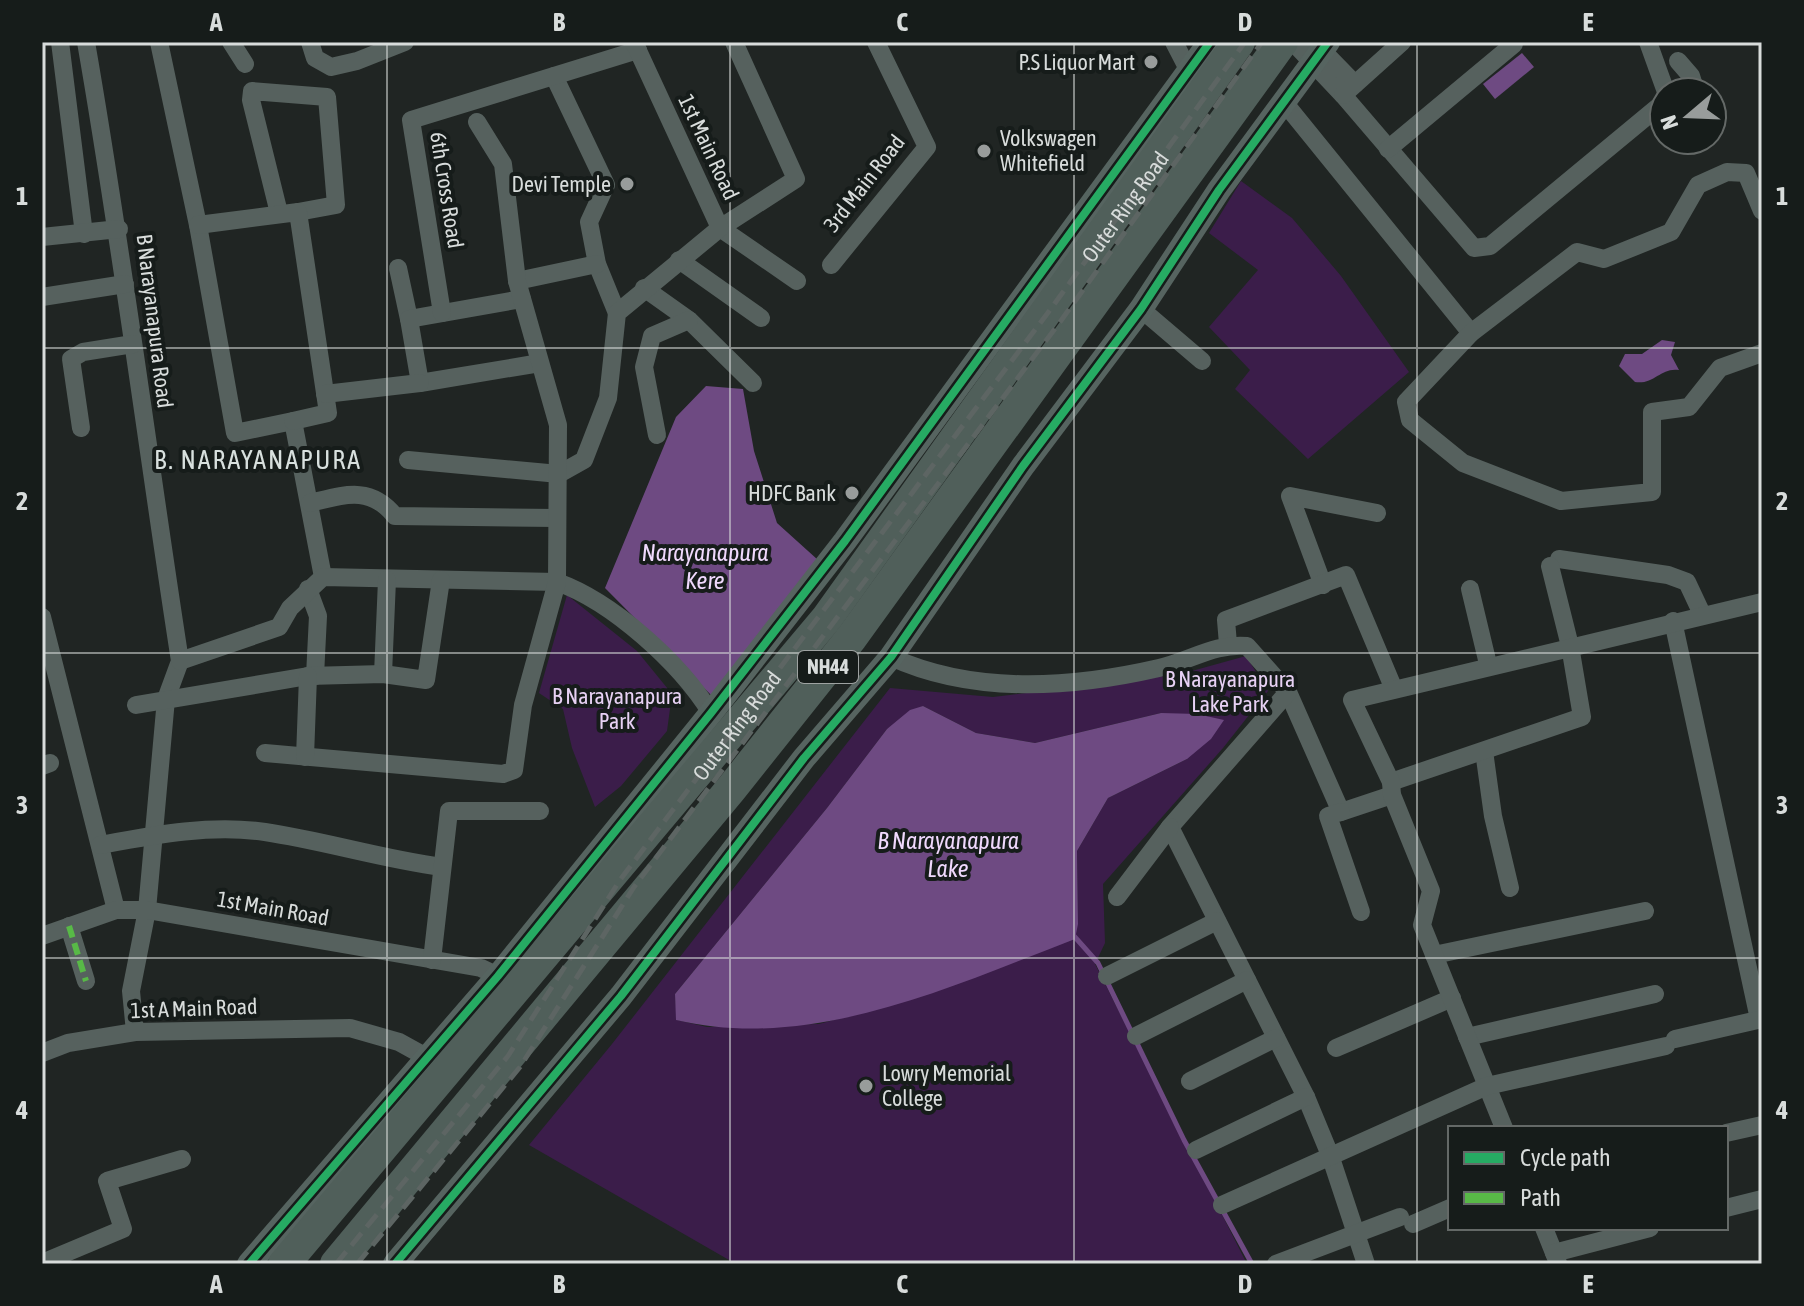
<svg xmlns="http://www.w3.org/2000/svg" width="1804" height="1306" viewBox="0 0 1804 1306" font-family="'Asap Condensed',sans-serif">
<rect width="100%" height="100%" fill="#202523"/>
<g fill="#3b1d4a" fill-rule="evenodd">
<path d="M1241 181 1292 218 1341 276 1409 372 1308 459 1235 389 1250 370 1209 327 1258 270 1209 233Z"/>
<path d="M567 595 637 651 672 694 667 731 621 786 595 807 572 748 563 709 539 693Z"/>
<path d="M1246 656 1268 691 1223 748 1103 884 1105 943 1095 964 1247 1264H736L529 1145 612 1044 890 688 993 697 1181 674ZM923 706 976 733 1035 743 1161 713 1187 759 1108 798 1077 851 1078 924 1027 957 922 996 819 1024 707 1027 677 1020 675 994 827 808 887 729Z"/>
</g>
<g fill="#6e4a82">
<path d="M1522 53 1534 67 1495 99 1483 84Z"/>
<path d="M1662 340 1675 342 1671 355 1679 370C1661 367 1654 385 1635 382L1619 366 1625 354H1642Z"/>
<path d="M706 386 743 389 754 451 777 523 818 560 713 697 605 588 676 417Z"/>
<path d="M923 706 976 733 1035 743 1161 713 1197 714 1224 720 1211 739 1187 759 1108 798 1077 851 1078 924 1075 939C950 987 812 1052 676 1020L675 994 827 808 887 729 910 710Z"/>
</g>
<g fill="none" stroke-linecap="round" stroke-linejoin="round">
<path stroke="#6e4a82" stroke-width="5" d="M1074 936 1098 963 1184 1140 1252 1264"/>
<g stroke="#56615e" stroke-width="18">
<path d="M60 42 84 234"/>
<path d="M86 42C122 248 148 455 180 661L166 699 147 910 131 991 135 1032"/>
<path d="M159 42 198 225 235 433 293 421 323 577"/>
<path d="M231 42 245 64"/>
<path d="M310 42 315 58 331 67 357 61 405 42"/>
<path d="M734 42 796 179 720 228 797 281"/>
<path d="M1174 42 1190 73"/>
<path d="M1293 42 1343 95 1474 248 1490 246 1664 102"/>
<path d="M1648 42 1666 92"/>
<path d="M1315 43 1355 84"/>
<path d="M1678 61 1691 76 1696 92"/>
<path d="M554 76 606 185 589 222 597 264 617 313"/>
<path d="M1343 95 1402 42"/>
<path d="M1283 101 1471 333"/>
<path d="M1388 149 1514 44"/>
<path d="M1762 211 1746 173 1727 172 1698 185 1671 232 1604 259 1577 252 1471 333 1406 402 1410 420 1463 463 1561 501 1652 492V412L1689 407 1720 368 1762 353"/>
<path d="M279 213 251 100 252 91 327 97 336 205 298 212"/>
<path d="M198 225 298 212 328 413 293 421"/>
<path d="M42 237 119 229"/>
<path d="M679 260 761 318"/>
<path d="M831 265 927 147 876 42"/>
<path d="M398 268 409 319"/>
<path d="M517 281 597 264"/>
<path d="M644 288 689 320 753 383"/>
<path d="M42 297 125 284"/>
<path d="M522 299 409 319 420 383 540 363"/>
<path d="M1141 309 1202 361"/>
<path d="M442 313 411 120 638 50"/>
<path d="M325 394 420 383"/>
<path d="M81 428 71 359 83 352 133 344"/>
<path d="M657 435 644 367 652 336 689 320"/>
<path d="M408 460 559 474 584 460 608 398 617 313 720 228 634 42"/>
<path d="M310 503C344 495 370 485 395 516L557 518"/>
<path d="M1559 559 1668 575 1687 582 1702 614"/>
<path d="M1323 585 1290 496 1377 513"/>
<path d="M308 589 318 616 315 676"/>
<path d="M1470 589 1488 664"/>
<path d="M42 617 116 910"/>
<path d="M1673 621 1759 1019"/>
<path d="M1228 644 1226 620 1346 575 1393 687"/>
<path d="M891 657C974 695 1072 688 1159 668 1190 661 1215 643 1247 646L1288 692 1341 812 1392 795"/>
<path d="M180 661 279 627 290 608 323 577 557 582C613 602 680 663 711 713"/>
<path d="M383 674 387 580"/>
<path d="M1288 692 1170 827 1306 1097 1330 1155 1366 1264"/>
<path d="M136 705 308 676 383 674 426 680 441 580"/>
<path d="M1484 751 1493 816 1510 888"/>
<path d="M265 753 503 774 514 770 523 705 557 582 558 425 517 281 503 164 477 122"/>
<path d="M305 757 308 676"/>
<path d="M42 766 50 763"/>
<path d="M1391 782 1582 717 1570 646 1550 566"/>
<path d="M1341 812 1328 816 1361 912"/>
<path d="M100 845C154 835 210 824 265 832 325 841 382 859 442 867"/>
<path d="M1117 897 1170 827"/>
<path d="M69 926 86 981"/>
<path d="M42 936 116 910H147L481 968 498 976"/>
<path d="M1434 955 1645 911"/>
<path d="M432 960 449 811H540"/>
<path d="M1107 976 1217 921"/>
<path d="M1136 1036 1247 980"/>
<path d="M1467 1037 1655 994"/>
<path d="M1675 1039 1762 1019"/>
<path d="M1336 1048 1452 998"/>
<path d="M42 1053 68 1043 135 1032 350 1028 399 1042 428 1058"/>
<path d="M1190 1081 1276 1038"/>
<path d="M1504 1128 1422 925 1431 891 1392 795 1391 782 1352 700 1762 602"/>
<path d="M1726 1133 1762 1125"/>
<path d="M1196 1150 1306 1097"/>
<path d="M1222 1205 1487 1086 1666 1046"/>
<path d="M1726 1208 1762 1199"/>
<path d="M1413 1224 1450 1208"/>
<path d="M1544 1228 1558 1263"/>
<path d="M1554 1253 1650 1228"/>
<path d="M42 1263 123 1229 107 1181 182 1159"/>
<path d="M1276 1264 1400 1217"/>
</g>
<g stroke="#566460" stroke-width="24">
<path d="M249 1264 498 976 711 713 845 541 1210 42"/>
<path d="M395 1264 621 996 804 758 891 657 1023 466 1141 309 1219 190 1328 42"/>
</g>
<g stroke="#505f5a" stroke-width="32">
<path d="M284 1264 827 618 1239 42"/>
<path d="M336 1264 731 789 852 637 1282 42"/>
</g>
<g stroke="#5d6563" stroke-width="5" stroke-dasharray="16 8" stroke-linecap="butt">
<path id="s1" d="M336 1264 508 1056 620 880 1047 314 1245 42"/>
<path d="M357 1264 520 1067 634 887 1060 322 1262 42"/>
</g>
<path stroke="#58b947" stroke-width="6" stroke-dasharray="12 6" stroke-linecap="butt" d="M69 926 86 981"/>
<defs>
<g id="cycleway">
<path d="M249 1264 498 976 711 713 845 541 1210 42"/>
<path d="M395 1264 621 996 804 758 891 657 1023 466 1141 309 1219 190 1328 42"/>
</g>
</defs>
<use href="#cycleway" stroke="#161c1a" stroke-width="13"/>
<use href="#cycleway" stroke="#26ab63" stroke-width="8"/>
</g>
<path fill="none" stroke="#d8dcdb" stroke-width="2" stroke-opacity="0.55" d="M387 42V1264M730 42V1264M1074 42V1264M1417 42V1264M42 348H1762M42 653H1762M42 958H1762"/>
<g fill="#989c9b" stroke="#161c1a" stroke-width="3">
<circle cx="1151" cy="62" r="8"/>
<circle cx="984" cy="151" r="8"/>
<circle cx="627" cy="184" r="8"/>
<circle cx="852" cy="493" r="8"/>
<circle cx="866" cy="1086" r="8"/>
</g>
<g text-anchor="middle" stroke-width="8" stroke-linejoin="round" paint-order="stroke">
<rect fill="#161c1a" stroke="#9ea2a1" stroke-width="2" x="798" y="651" width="60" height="32" rx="6"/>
<g font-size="20" font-weight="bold" fill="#d8dcdb">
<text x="828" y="674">NH44</text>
</g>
<g font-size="22" fill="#d8dcdb" stroke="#161c1a" text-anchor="end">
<text x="1135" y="70">P.S Liquor Mart</text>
<text x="1000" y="146" text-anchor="start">Volkswagen<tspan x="1000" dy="25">Whitefield</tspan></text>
<text x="611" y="192">Devi Temple</text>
<text x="836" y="501">HDFC Bank</text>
<text x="882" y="1081" text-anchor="start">Lowry Memorial<tspan x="882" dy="25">College</tspan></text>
</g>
<g font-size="22" fill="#d8dcdb" stroke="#161c1a">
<text transform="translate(709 147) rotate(65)" y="8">1st Main Road</text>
<text transform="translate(864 183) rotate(-52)" y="8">3rd Main Road</text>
<text transform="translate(447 190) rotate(81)" y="8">6th Cross Road</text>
<text dy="8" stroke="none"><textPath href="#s1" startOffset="1320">Outer Ring Road</textPath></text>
<text transform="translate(155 321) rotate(83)" y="8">B Narayanapura Road</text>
<text dy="8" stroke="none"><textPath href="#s1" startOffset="672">Outer Ring Road</textPath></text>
<text transform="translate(273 908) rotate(10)" y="8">1st Main Road</text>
<text transform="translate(194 1008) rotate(-2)" y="8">1st A Main Road</text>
</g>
<g font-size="22" fill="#e7d1f4" stroke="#161c1a">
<text x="1230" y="687">B Narayanapura<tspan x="1230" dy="25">Lake Park</tspan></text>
<text x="617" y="704">B Narayanapura<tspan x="617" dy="25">Park</tspan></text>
</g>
<g font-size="24" font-style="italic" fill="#f0d9fd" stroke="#161c1a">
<text x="705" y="561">Narayanapura<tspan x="705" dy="28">Kere</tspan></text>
<text x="948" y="849">B Narayanapura<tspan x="948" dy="28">Lake</tspan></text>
</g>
<g font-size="26" letter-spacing="2" fill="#d8e0de" stroke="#161c1a">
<text x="258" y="469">B. NARAYANAPURA</text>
</g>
</g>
<rect width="1804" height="1306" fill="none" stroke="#161c1a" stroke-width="88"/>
<rect x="1448" y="1126" width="280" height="104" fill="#161c1a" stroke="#646967" stroke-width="2"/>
<rect x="1464" y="1152" width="40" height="12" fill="#26ab63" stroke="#646967" stroke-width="2"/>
<text x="1520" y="1166" font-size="24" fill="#d8dcdb">Cycle path</text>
<rect x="1464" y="1192" width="40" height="12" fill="#58b947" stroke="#646967" stroke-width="2"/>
<text x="1520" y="1206" font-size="24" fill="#d8dcdb">Path</text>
<g transform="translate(1688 116) rotate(251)"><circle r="38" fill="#161c1a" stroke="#646967" stroke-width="2"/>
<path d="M0-6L14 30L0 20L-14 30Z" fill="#989c9b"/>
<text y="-12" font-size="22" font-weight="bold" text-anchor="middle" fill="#d8dcdb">N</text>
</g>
<rect x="44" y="44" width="1716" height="1218" fill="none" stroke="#d8dcdb" stroke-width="3"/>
<g font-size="26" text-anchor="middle" font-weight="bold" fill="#d8dcdb">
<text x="216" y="31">A</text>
<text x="559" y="31">B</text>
<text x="902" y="31">C</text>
<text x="1245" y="31">D</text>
<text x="1588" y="31">E</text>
<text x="22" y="205">1</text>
<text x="1782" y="205">1</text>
<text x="22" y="510">2</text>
<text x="1782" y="510">2</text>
<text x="22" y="814">3</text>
<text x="1782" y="814">3</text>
<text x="22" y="1119">4</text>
<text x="1782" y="1119">4</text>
<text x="216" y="1293">A</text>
<text x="559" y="1293">B</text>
<text x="902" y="1293">C</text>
<text x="1245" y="1293">D</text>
<text x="1588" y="1293">E</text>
</g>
</svg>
